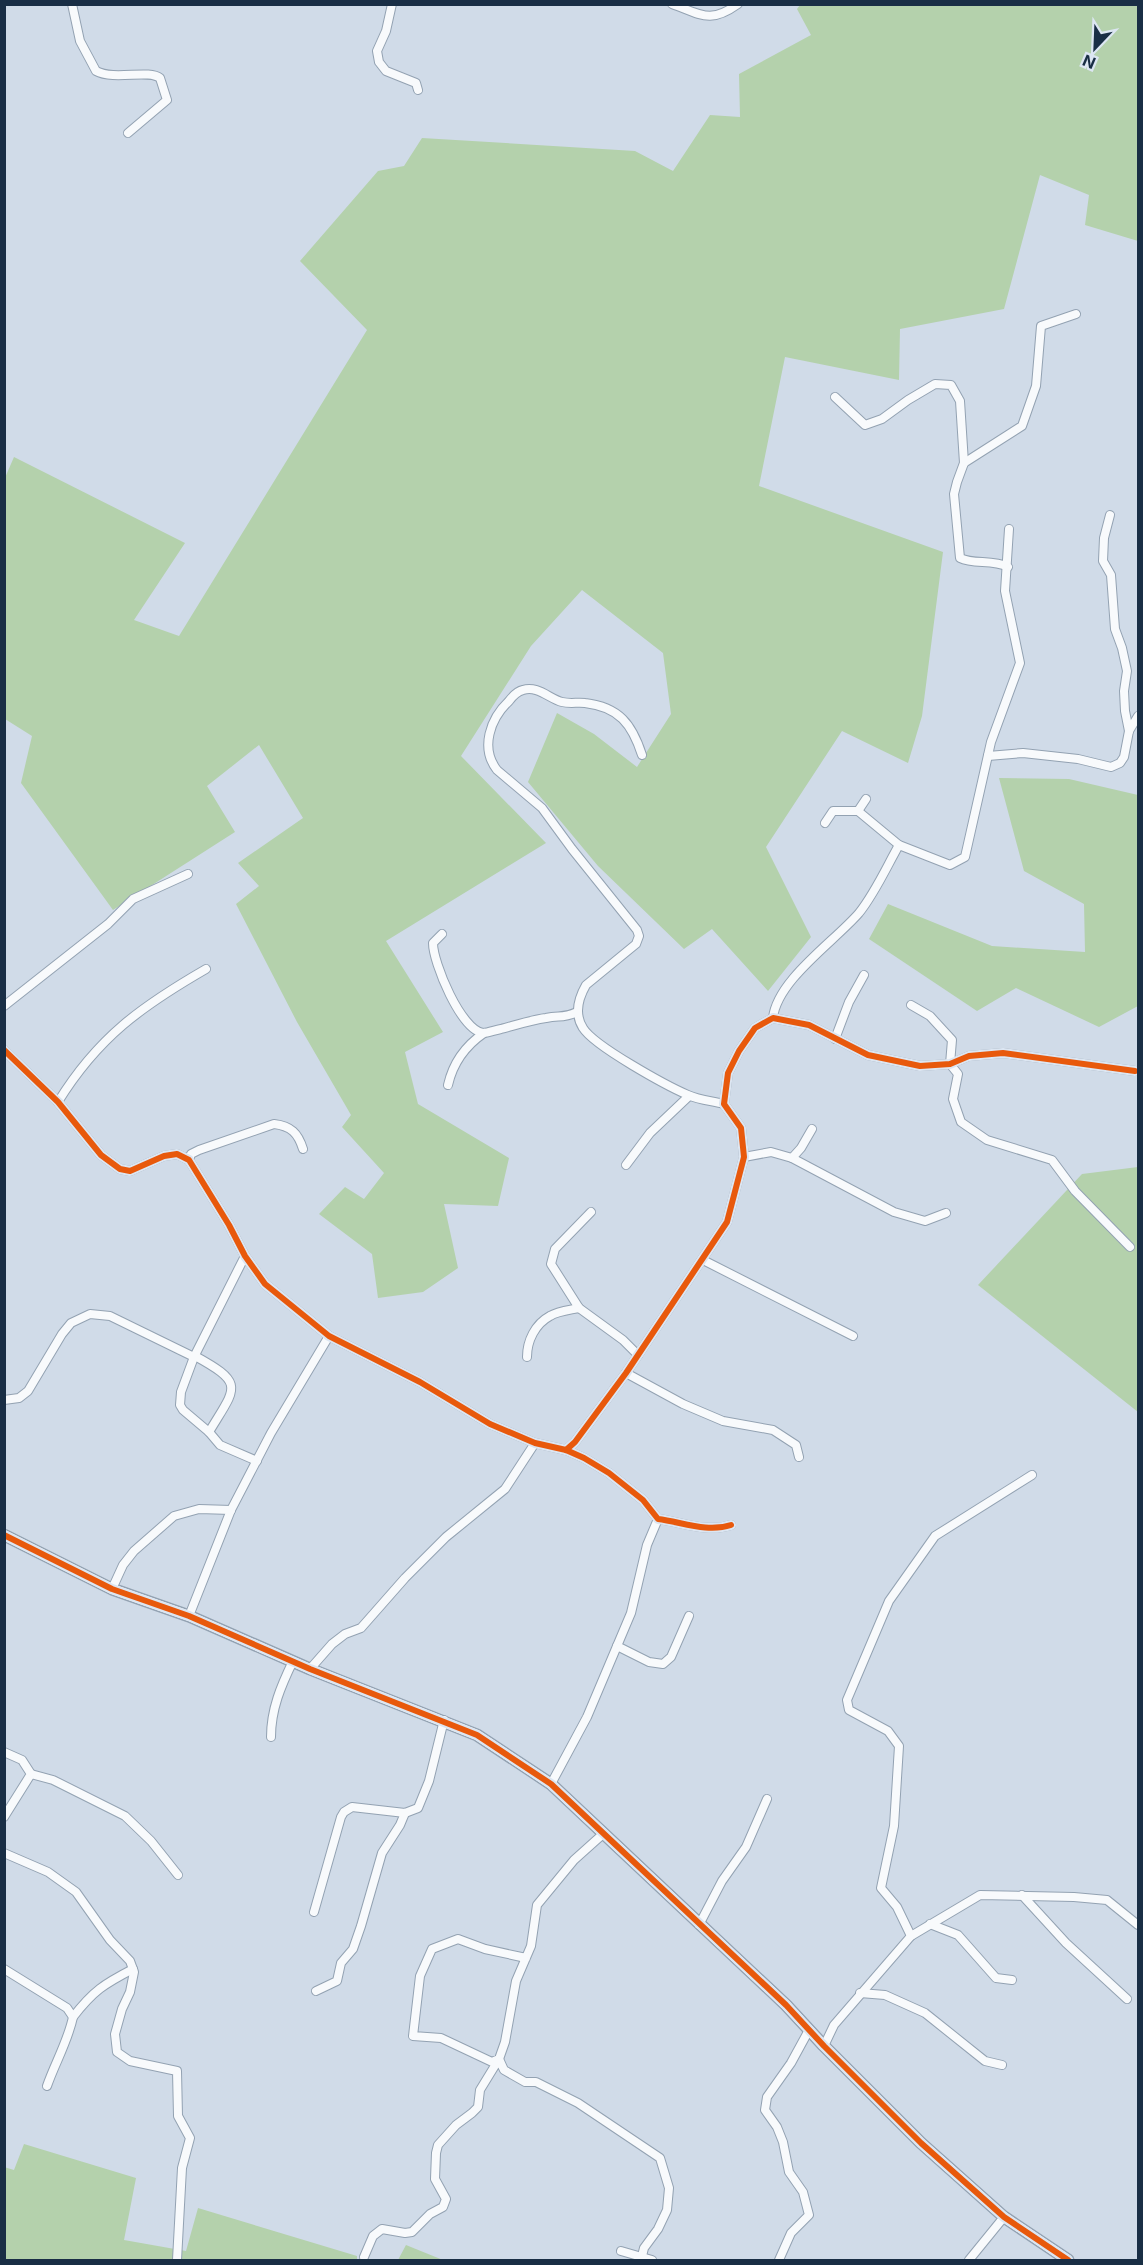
<svg xmlns="http://www.w3.org/2000/svg" width="1143" height="2265" viewBox="0 0 1143 2265" font-family="Inter,sans-serif">
<rect width="100%" height="100%" fill="#d0dbe8"/>
<g fill="#b4d1ac">
<path d="M800 5H1138V241L1085 225 1089 195 1040 175 1004 309 900 329 899 380 785 357 759 486 943 552 922 716 908 763 842 731 766 847 811 937 768 991 712 929 684 949 598 866 528 782 557 713 594 734 637 767 671 714 663 653 582 590 531 646 461 756 546 843 386 941 443 1032 405 1052 418 1104 509 1158 498 1206 444 1204 458 1268 423 1292 378 1298 372 1254 319 1214 345 1187 364 1199 384 1173 342 1127 351 1115 297 1022 236 904 259 886 238 863 303 818 259 745 207 786 235 832 113 910 21 783 32 736 5 719 4 480 14 457 185 543 134 620 179 636 367 330 300 261 378 171 404 166 422 138 635 151 673 171 710 115 740 117 739 74 811 35 797 9Z"/>
<path d="M999 778 1069 779 1138 795V1006L1099 1027 1016 988 977 1011 869 939 888 904 992 946 1085 952 1084 904 1024 871Z"/>
<path d="M1138 1167V1412L978 1285 1082 1174Z"/>
<path d="M24 2144 136 2178 124 2240 186 2251 198 2208 357 2256V2260H5L4 2167 14 2170Z"/>
<path d="M406 2245 443 2260H398Z"/>
</g>
<g fill="none" stroke-linecap="round" stroke-linejoin="round">
<defs>
<g id="street">
<path d="M72 4 80 41 96 71C115 81 148 69 160 78L167 100 128 133"/>
<path d="M392 4 386 31 377 51 379 62 386 71 416 83 418 90"/>
<path d="M672 4C702 15 710 24 738 4"/>
<path d="M835 397 865 425 882 419 908 400 935 384 951 385 960 401 964 463"/>
<path d="M1110 515 1104 538 1103 561 1111 575 1115 629 1122 648 1127 671 1124 691 1125 711 1129 731"/>
<path d="M1008 567C992 559 974 565 960 558L954 494 957 482 964 463 1022 426 1036 386 1041 326 1076 314"/>
<path d="M642 755C632 724 619 707 585 703 578 702 570 704 562 702 550 699 537 685 523 690 518 691 512 697 509 701 490 719 480 748 497 770L542 808 572 849 637 930 639 936 636 944 586 985C578 999 574 1014 583 1028 594 1046 667 1086 688 1095 699 1100 712 1101 724 1104"/>
<path d="M988 756 1023 753 1078 759 1111 767 1120 763 1124 757 1129 731 1138 716"/>
<path d="M858 811 866 799"/>
<path d="M825 823 833 811H858L899 845 950 865 965 857 991 742 1020 663 1005 591 1009 529"/>
<path d="M442 934 433 943C433 963 461 1030 483 1033 488 1033 495 1030 501 1029 516 1025 531 1020 546 1018 560 1015 562 1019 577 1012"/>
<path d="M911 1005 930 1016 952 1040 950 1064 958 1074 953 1099 961 1122 987 1140 1052 1160 1075 1191 1130 1247"/>
<path d="M4 1006 108 924 133 899 188 874"/>
<path d="M773 1018C777 980 835 941 859 913 875 893 886 868 899 845"/>
<path d="M835 1039 849 1002 864 975"/>
<path d="M4 1050 58 1102 101 1155 120 1169 130 1171 164 1156 177 1154 189 1160 229 1225 245 1256 265 1284 329 1336 420 1382 490 1424 535 1443 566 1450 584 1458 609 1473 643 1500 658 1519C682 1522 707 1533 731 1525"/>
<path d="M448 1085C453 1063 465 1046 484 1033"/>
<path d="M58 1102C98 1037 142 1006 206 969"/>
<path d="M744 1157 771 1152 792 1158 801 1148 812 1129"/>
<path d="M792 1158 894 1212 925 1221 946 1213"/>
<path d="M189 1160 191 1154 199 1150 274 1124C291 1126 298 1133 303 1149"/>
<path d="M626 1165 650 1133 689 1096"/>
<path d="M591 1212 555 1249 551 1264 579 1308 623 1340 638 1355"/>
<path d="M245 1256 194 1357 181 1392 180 1405 183 1410 209 1432 220 1445 257 1461"/>
<path d="M703 1260 853 1336"/>
<path d="M195 1356C246 1384 236 1387 209 1432"/>
<path d="M527 1357C527 1341 535 1324 550 1316 558 1311 570 1310 579 1308"/>
<path d="M626 1373 683 1404 723 1421 773 1430 796 1445 799 1457"/>
<path d="M4 1400 19 1398 28 1391 62 1334 71 1323 90 1314 110 1316 194 1357"/>
<path d="M566 1450 575 1442 626 1373 727 1222 744 1157 741 1128 724 1104 728 1073 739 1051 755 1028 773 1018 809 1025 868 1055 920 1066 950 1064 969 1056 1003 1053 1135 1071"/>
<path d="M112 1589 123 1565 134 1551 174 1516 199 1509 231 1510"/>
<path d="M189 1616 231 1510 271 1433 329 1336"/>
<path d="M617 1646 649 1662 663 1664 671 1657 689 1616"/>
<path d="M310 1669 332 1644 345 1634 361 1628 405 1578 446 1537 505 1489 535 1443"/>
<path d="M271 1737C271 1709 281 1686 293 1661"/>
<path d="M4 1752 22 1760 31 1774 4 1817"/>
<path d="M31 1774 53 1780 125 1816 151 1841 178 1875"/>
<path d="M551 1784 587 1717 631 1613 647 1545 658 1519"/>
<path d="M4 1853 48 1872 76 1892 110 1940 130 1961 134 1972 130 1992 122 2009 115 2034 117 2052 130 2061 177 2071 178 2116 190 2138 182 2168 177 2260"/>
<path d="M1022 1895 1066 1943 1127 1999"/>
<path d="M314 1912 341 1817 344 1812 352 1807 405 1813 418 1808 429 1781 444 1720"/>
<path d="M930 1924 958 1935 996 1978 1012 1980"/>
<path d="M699 1925 722 1881 746 1847 767 1799"/>
<path d="M911 1936 897 1907 881 1888 894 1826 899 1746 888 1731 849 1710 847 1700 889 1601 935 1536 1032 1475"/>
<path d="M526 1958 485 1949 458 1939 432 1949 420 1976 413 2036 441 2038 492 2062 499 2059 505 2042 516 1981 531 1946 537 1905 574 1860 603 1834"/>
<path d="M4 1969 67 2008 73 2017C68 2041 55 2063 47 2086"/>
<path d="M316 1991 337 1981 341 1963 353 1949 361 1926 382 1853 400 1825 405 1813"/>
<path d="M860 1993 885 1995 925 2013 985 2061 1002 2065"/>
<path d="M73 2017C93 1991 104 1984 133 1969"/>
<path d="M824 2046 834 2025 911 1936 980 1895 1074 1897 1107 1900 1138 1925"/>
<path d="M621 2251 652 2260"/>
<path d="M364 2257 373 2236 382 2229 405 2233 412 2232 430 2214 443 2207 446 2199 435 2179 436 2153 438 2145 456 2125 472 2113 478 2107 480 2090 499 2059 504 2070 525 2082H536L578 2103 660 2158 669 2188 667 2210 658 2229 644 2248 642 2256"/>
<path d="M779 2260 791 2233 809 2215 803 2192 789 2172 783 2142 777 2127 765 2110 767 2097 791 2063 809 2030"/>
<path d="M969 2260 1004 2217"/>
</g>
<path id="secondary" d="M4 1535 112 1589 189 1616 310 1669 477 1735 551 1784 786 2005 824 2046 921 2143 1004 2217 1068 2260"/>
</defs>
<use href="#street" stroke="#93a2b2" stroke-width="10"/>
<use href="#secondary" stroke="#93a2b2" stroke-width="13"/>
<use href="#street" stroke="#f8fafc" stroke-width="8"/>
<use href="#secondary" stroke="#f8fafc" stroke-width="10"/>
<defs>
<g id="cycleway">
<path d="M4 1050 58 1102 101 1155 120 1169 130 1171 164 1156 177 1154 189 1160 229 1225 245 1256 265 1284 329 1336 420 1382 490 1424 535 1443 566 1450 584 1458 609 1473 643 1500 658 1519C682 1522 707 1533 731 1525"/>
<path d="M566 1450 575 1442 626 1373 727 1222 744 1157 741 1128 724 1104 728 1073 739 1051 755 1028 773 1018 809 1025 868 1055 920 1066 950 1064 969 1056 1003 1053 1135 1071"/>
<path d="M4 1535 112 1589 189 1616 310 1669 477 1735 551 1784 786 2005 824 2046 921 2143 1004 2217 1068 2260"/>
</g>
</defs>
<use href="#cycleway" stroke="#dce6f2" stroke-width="10"/>
<use href="#cycleway" stroke="#e8590c" stroke-width="6"/>
</g>
<rect width="1143" height="2265" fill="none" stroke="#192e45" stroke-width="12"/>
<g transform="translate(1095 48) rotate(203)" stroke="#dce6f2" stroke-width="4.5" paint-order="stroke">
<path d="M0-4.5L10 22L0 15L-10 22Z" fill="#192e45"/>
<text y="-9" font-size="16" font-weight="bold" text-anchor="middle" fill="#192e45">N</text>
</g>
</svg>
